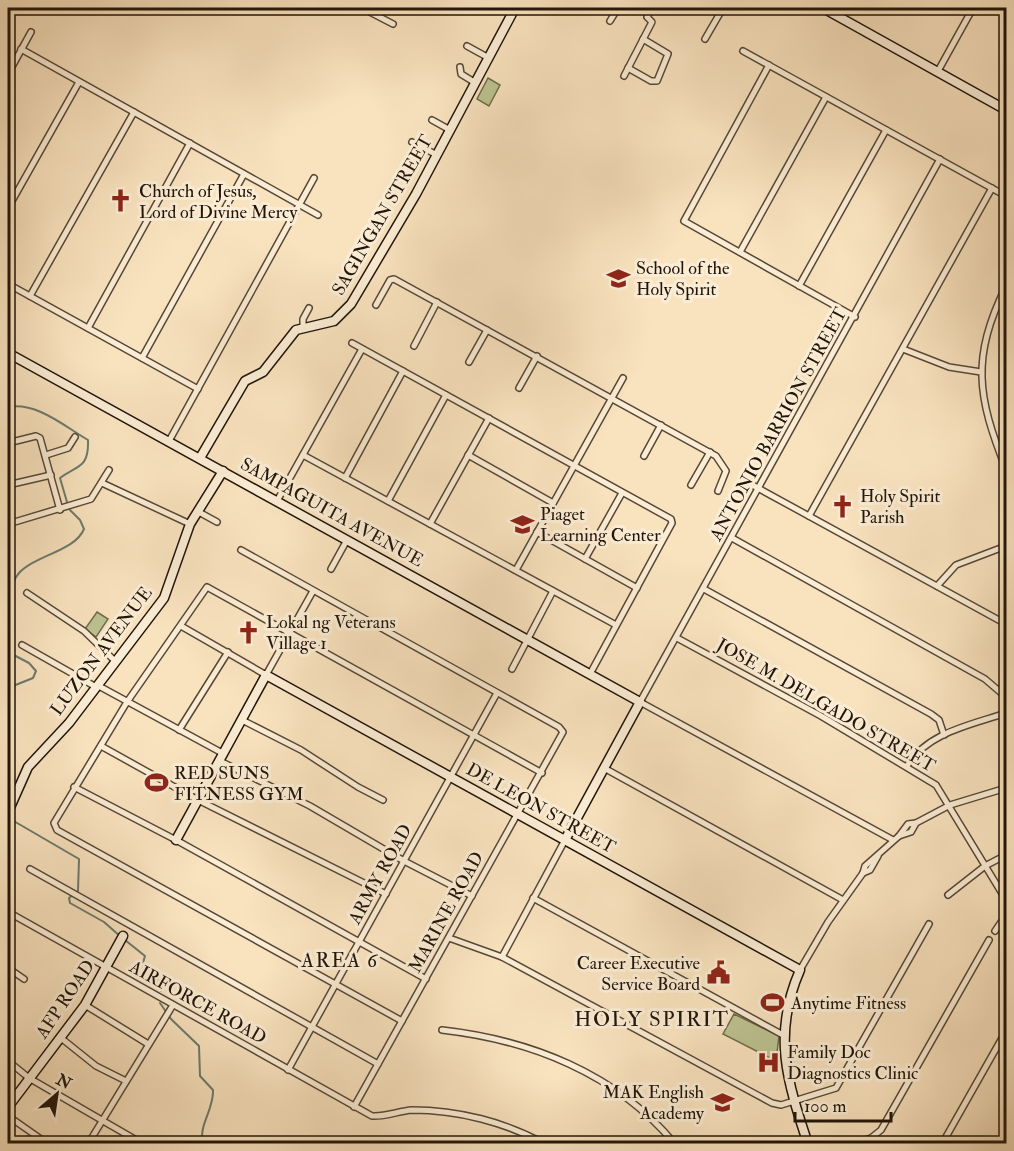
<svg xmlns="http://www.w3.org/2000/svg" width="1014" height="1151" viewBox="0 0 1014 1151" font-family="'IM FELL Double Pica',serif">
<rect width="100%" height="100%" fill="#f9e3bf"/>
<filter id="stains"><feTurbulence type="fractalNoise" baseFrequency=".00333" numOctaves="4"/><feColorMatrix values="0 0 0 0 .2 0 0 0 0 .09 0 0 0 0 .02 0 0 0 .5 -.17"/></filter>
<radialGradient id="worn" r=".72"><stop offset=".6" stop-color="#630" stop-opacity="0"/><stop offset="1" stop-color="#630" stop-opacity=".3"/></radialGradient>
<g fill="#bdc492" stroke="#6f6c4e" stroke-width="1.5">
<path d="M488 78 500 85 489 106 477 99Z"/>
<path d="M97 612 108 619 96 637 85 629Z"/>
<path d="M734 1014 779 1036 776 1061 723 1034Z"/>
</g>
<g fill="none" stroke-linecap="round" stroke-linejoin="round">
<g stroke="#6c7a6c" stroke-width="2">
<path d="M1001 99 1006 93"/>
<path d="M8 407C37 402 64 426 88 440 89 469 77 465 60 478L69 509 80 520 84 529C75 551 36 555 19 573 9 584 13 596 8 608"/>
<path d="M8 652 29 663 36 671 33 678 8 688"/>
<path d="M12 820 79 859 78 891 69 898 70 903 104 922 121 937"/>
<path d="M125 940 145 956 142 966 157 977 161 991"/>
<path d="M160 1003 171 1019 199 1046 200 1076 213 1090C214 1110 198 1125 203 1144"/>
</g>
<defs>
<g id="street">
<path d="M362 8 393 24"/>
<path d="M610 21 618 8"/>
<path d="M705 39 723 8"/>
<path d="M467 46 487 57"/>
<path d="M21 49 318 215"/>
<path d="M743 51 1006 196"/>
<path d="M769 65 684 221 855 317"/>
<path d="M460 67 461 74 474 82"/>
<path d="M628 68 651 81H657L668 54 643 39"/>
<path d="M938 71 973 8"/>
<path d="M8 74 31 32"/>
<path d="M624 76 652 22 647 17 652 8"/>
<path d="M432 120 450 130"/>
<path d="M412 142 437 155"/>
<path d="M8 208 79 82"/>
<path d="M740 252 826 97"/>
<path d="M8 284 198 389"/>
<path d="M799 286 886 130"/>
<path d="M1006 286C971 358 977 396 1006 469"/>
<path d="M30 296 134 112"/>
<path d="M376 305 390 280 394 279 716 456 726 471 718 491"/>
<path d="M303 327V319L309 308"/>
<path d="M88 328 190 143"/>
<path d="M352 343 671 519 672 523 590 674"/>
<path d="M414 346 437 302"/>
<path d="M903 349 949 367 981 372"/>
<path d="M142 358 244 174"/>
<path d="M469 362 487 330"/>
<path d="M519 388 537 356"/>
<path d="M169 441 314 178"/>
<path d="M8 443 36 436 40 438 60 510"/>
<path d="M46 455 68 448 75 437"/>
<path d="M303 455 616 625"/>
<path d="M468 455 553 503"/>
<path d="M644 456 661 425"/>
<path d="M345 478 403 371"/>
<path d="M745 481 1006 624"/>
<path d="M102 483 190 524"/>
<path d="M8 485 51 475"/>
<path d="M691 485 710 452"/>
<path d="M277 501 362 349"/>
<path d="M388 501 446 395"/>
<path d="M197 511 217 522"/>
<path d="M809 516 992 188"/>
<path d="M8 524 91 499 109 470"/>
<path d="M430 524 489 418"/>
<path d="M537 532 637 588"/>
<path d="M732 538 985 679 1006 697"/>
<path d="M241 550 559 727 563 732 354 1107"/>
<path d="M585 559 622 493"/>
<path d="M331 569 347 540"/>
<path d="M516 570 623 378"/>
<path d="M937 586 956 565 1006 546"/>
<path d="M704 589 931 714 939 720 944 735"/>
<path d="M27 593 84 631 116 662"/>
<path d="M181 626 266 675 313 591"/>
<path d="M677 638 821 716 936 785 1006 900"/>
<path d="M22 645 96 687"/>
<path d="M512 669 553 591"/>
<path d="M97 685 224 754"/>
<path d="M242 720 301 750 358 787 383 800"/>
<path d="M179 730 228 652"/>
<path d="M101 746 198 800 386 894"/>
<path d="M220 761 310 806 404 861 472 896"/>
<path d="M907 766C928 732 971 725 1006 713"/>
<path d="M604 768 843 900"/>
<path d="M74 787 176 840 426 979"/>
<path d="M899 836 911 832 916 823"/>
<path d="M893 840 640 702 940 159"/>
<path d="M30 869 378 1064"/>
<path d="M863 873 870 870 878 856"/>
<path d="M948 895 985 866 1006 855"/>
<path d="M533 898 783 1035"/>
<path d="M8 912 372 1116C385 1117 399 1111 412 1110 458 1110 505 1122 545 1144"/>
<path d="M995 931 1006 915"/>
<path d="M449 938 502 957 772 1103 781 1105 836 1088 929 924"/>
<path d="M502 957 565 840"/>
<path d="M8 968 24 979"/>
<path d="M800 970 828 922 863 873 865 866 899 836 908 824 916 823 950 805 1006 788"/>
<path d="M85 1005 148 1044"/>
<path d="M8 1014 9 1015"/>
<path d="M402 1021 57 830 54 823 127 702 207 587 542 773"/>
<path d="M442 1030C530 1040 616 1073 675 1144"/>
<path d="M61 1038 96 1066 126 1081"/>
<path d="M8 1061 29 1078 143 1144"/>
<path d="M288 1070 497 693"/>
<path d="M8 1116 48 1144"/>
<path d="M88 1144 173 1005"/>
<path d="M853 1144 871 1138 881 1130 989 940"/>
<path d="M942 1144 1006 1031"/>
</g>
<g id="secondary">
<path d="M823 8 1006 110"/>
<path d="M8 353 640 702 565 840"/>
<path d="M200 458 245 381 263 372 296 330 334 321 351 304 416 194 515 8"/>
<path d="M8 812 28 767 69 723 164 598 190 524 223 471"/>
<path d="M176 840 266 675 800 970C772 1034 787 1081 808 1144"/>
<path d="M8 1107 85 1005 123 936"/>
</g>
</defs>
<use href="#street" stroke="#574836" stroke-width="8"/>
<use href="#secondary" stroke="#211509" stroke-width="11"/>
<use href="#street" stroke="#fbedd5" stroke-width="5"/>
<use href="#secondary" stroke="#fbedd5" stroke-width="8"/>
</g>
<defs>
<symbol id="church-bare" viewBox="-9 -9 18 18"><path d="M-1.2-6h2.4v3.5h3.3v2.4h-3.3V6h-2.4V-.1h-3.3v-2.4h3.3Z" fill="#8f2418" stroke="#fbedd5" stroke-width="2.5" paint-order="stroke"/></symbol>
<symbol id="school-bare" viewBox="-9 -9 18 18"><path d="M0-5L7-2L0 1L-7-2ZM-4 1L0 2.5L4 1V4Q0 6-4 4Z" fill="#8f2418" stroke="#fbedd5" stroke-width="2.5" paint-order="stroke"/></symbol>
<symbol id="stadium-bare" viewBox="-9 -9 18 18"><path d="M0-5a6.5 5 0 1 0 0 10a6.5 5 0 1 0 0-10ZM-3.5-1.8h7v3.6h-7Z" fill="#8f2418" stroke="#fbedd5" stroke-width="2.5" paint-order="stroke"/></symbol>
<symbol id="civic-bare" viewBox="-9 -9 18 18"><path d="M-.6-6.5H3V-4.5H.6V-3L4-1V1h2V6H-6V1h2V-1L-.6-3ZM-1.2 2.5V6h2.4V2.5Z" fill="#8f2418" stroke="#fbedd5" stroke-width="2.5" paint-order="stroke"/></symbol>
<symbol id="hospital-bare" viewBox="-9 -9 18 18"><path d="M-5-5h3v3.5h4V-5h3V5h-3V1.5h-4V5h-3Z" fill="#8f2418" stroke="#fbedd5" stroke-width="2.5" paint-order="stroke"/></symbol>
</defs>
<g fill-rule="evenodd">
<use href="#church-bare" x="104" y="184" width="33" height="33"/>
<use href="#school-bare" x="602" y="262" width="33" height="33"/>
<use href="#church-bare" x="826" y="490" width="33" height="33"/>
<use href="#school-bare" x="506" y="508" width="33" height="33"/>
<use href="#church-bare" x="232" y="616" width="33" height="33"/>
<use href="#stadium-bare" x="140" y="766" width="33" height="33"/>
<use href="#civic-bare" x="702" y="956" width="33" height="33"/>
<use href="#stadium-bare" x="756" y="986" width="33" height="33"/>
<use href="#hospital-bare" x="752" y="1046" width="33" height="33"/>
<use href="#school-bare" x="706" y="1086" width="33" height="33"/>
</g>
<g text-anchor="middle" stroke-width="6" stroke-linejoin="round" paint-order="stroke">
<g font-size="18" fill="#211509" stroke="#fbedd5" text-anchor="start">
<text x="139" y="197">Church of Jesus,<tspan x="139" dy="21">Lord of Divine Mercy</tspan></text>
<text x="636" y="274">School of the<tspan x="636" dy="21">Holy Spirit</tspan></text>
<text x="860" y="502">Holy Spirit<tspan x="860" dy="21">Parish</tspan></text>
<text x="540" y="520">Piaget<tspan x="540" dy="21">Learning Center</tspan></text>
<text x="266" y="628">Lokal ng Veterans<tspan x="266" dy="21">Village 1</tspan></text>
<text x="174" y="779">RED SUNS<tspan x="174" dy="21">FITNESS GYM</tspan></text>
<text x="700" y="969" text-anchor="end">Career Executive<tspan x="700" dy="21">Service Board</tspan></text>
<text x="791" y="1009">Anytime Fitness</text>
<text x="787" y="1058">Family Doc<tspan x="787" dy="21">Diagnostics Clinic</tspan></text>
<text x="704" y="1098" text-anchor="end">MAK English<tspan x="704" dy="21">Academy</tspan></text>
</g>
<g font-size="18" fill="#211509" stroke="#fbedd5">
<text transform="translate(382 215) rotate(-60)" y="6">SAGINGAN STREET</text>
<text transform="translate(778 424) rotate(-61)" y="6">ANTONIO BARRION STREET</text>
<text transform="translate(332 512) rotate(29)" y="6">SAMPAGUITA AVENUE</text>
<text transform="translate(101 651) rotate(-53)" y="6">LUZON AVENUE</text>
<text transform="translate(826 705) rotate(30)" y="6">JOSE M. DELGADO STREET</text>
<text transform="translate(541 808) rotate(29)" y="6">DE LEON STREET</text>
<text transform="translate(380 874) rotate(-61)" y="6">ARMY ROAD</text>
<text transform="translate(446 912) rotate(-61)" y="6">MARINE ROAD</text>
<text transform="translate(65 999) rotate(-56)" y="6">AFP ROAD</text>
<text transform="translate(198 1002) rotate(29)" y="6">AIRFORCE ROAD</text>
</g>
<g font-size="20" letter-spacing="1.5" fill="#211509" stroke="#fbedd5">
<text x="340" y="967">AREA 6</text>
</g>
<g font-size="21" letter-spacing="1.5" fill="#211509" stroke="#fbedd5">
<text x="652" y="1026">HOLY SPIRIT</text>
</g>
</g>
<rect width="1014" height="1151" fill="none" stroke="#f9e3bf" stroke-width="30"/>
<rect x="9" y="9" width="996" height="1133" fill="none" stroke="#211509" stroke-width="3"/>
<rect x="15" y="15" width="984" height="1121" fill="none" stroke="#211509" stroke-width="1.5"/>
<g transform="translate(57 1094) rotate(29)" stroke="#fbedd5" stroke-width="4.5" paint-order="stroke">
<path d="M0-4.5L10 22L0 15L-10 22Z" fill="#211509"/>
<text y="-9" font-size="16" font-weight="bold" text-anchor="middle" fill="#211509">N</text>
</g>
<path d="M795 1112v9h96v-9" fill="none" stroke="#211509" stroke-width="3"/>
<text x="804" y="1112" font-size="18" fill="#211509" stroke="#fbedd5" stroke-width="4.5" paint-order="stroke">100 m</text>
<rect width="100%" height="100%" filter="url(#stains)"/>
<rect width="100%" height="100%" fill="url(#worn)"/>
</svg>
